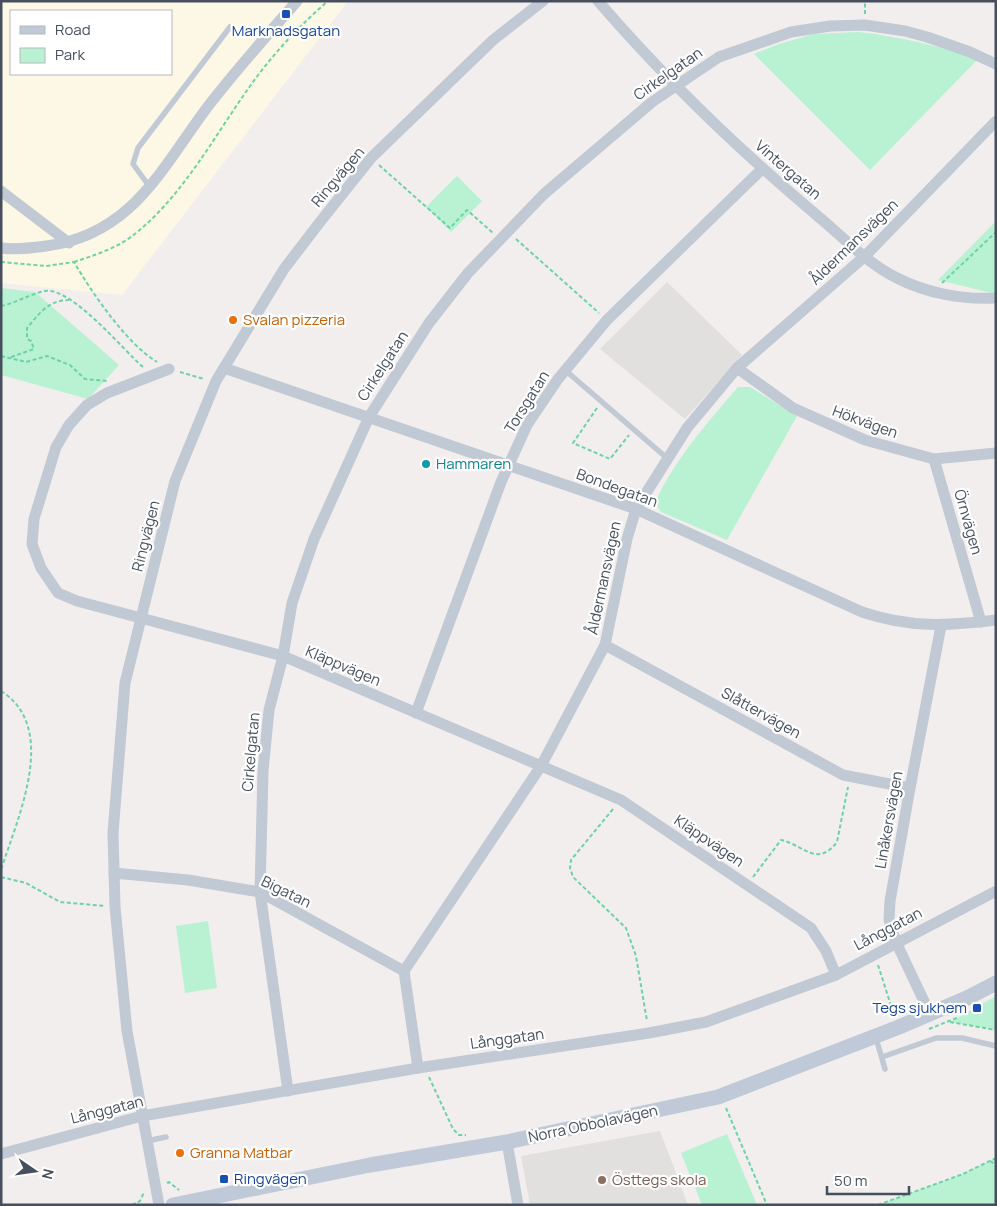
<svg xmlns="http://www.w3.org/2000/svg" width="997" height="1206" viewBox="0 0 997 1206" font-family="Manrope,sans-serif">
<rect width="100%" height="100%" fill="#f1eeed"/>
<path fill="#fdf8e5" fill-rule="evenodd" d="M1 1H348L122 295 1 283ZM11 11H171V74H11Z"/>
<g fill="#e2dfdf">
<path d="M667 282 742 355 685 419 600 349Z"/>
<path d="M660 1131 688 1205H530L521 1156Z"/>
</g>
<g fill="#b8f2d3">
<path d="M859 32C900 37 938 45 977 60L870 170 754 54 779 44 814 34Z"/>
<path d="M457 176 482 201 451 232 426 207Z"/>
<path d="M996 221V294L938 280Z"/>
<path d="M1 288 35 292 119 365 88 399 1 375Z"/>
<path d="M738 387H750L797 416 727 540 661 512 655 503C674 460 708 422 738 387Z"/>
<path d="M208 921 217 988 185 993 176 926Z"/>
<path d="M996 996V1030L950 1022Z"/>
<path d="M727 1134 757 1205H702L681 1153Z"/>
<path d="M996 1158V1205H878L963 1174Z"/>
</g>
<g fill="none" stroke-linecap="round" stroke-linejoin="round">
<g stroke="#6ed2a9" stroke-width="2" stroke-dasharray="4 2.5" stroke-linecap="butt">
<path d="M865 14V1"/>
<path d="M379 165 450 228 467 210 493 233"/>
<path d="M516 239 599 313"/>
<path d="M1 262 46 266 74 262C92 293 127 344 157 362"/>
<path d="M74 262C95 255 118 248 136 233 183 195 214 137 248 89 271 56 298 27 328 1"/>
<path d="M942 283 996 232"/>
<path d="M1 306C16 303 30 294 45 291 72 287 123 350 143 367"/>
<path d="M1 356 26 362 47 356 70 365 85 379 107 381"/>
<path d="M11 357 34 349 31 341 27 339V328C39 314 48 300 69 300"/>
<path d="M180 372 204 379"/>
<path d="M597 408 573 443 610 459 629 435"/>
<path d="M1 691C60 728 17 819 1 870"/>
<path d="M613 809 571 860 570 868 573 877 626 928 636 956 647 1021"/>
<path d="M1 877 26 883 60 902 105 906"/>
<path d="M753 877 781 840C804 845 817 868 837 842L848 787"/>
<path d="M878 965 894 1015"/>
<path d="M950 1022 996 1030"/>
<path d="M929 1029 959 1017"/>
<path d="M429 1077 453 1129 459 1135H466"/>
<path d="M726 1108 767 1205"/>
<path d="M990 1161 996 1165"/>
<path d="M167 1183 169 1182 179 1190"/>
<path d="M132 1205 140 1201 144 1192"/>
<path d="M878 1205 963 1174 996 1158"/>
</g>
<g stroke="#c0c9d4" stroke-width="5.5">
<path d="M149 186 133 164 138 148 230 27"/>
<path d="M565 370 668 459"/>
<path d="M876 1038 885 1069"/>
<path d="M882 1057 936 1038H962L996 1046"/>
<path d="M147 1141 166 1137"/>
</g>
<g stroke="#c0c9d4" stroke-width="11">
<path d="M598 1C666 80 740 151 820 218 844 238 868 264 897 278 926 293 963 300 996 298"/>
<path d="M1 191 69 243"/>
<path d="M1 248C17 250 31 248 46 246 133 235 162 167 209 105 237 69 267 35 297 1"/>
<path d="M224 368 636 509 862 612C910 628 947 626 996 620"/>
<path d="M737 368 793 408 865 440 934 459 996 453"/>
<path d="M169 369 107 393 87 405 69 425 56 447 34 519 32 544 41 568 58 593 77 601 283 656 621 800 811 928 826 951 836 975"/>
<path d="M934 459 981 622"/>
<path d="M605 645 843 775 910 788"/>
<path d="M416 713 501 482 527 425 558 379 607 320 762 169"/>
<path d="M114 873 188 880 260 892 404 971"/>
<path d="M930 1014 896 942 889 920 890 901 910 788 941 626"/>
<path d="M418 1068 404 971 541 766 605 645 627 539 636 509 687 428 737 368 865 256 996 121"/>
<path d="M288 1091 260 892 263 771 269 710 283 656 292 603 314 539 369 417 429 323 468 273 544 194 652 102 719 57 791 32 830 26 865 25 905 31 927 37 970 52 996 64"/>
<path d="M507 1142 518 1205"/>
<path d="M1 1154 142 1116 418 1068 649 1033 706 1022 836 975 996 891"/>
<path d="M159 1205 127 1031 115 907 113 833 125 683 175 481 216 381 284 269 320 222 371 158 493 40 543 1"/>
</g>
<path stroke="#bfc9d8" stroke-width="15" d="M173 1205 370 1165 507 1142 718 1097 899 1027 967 998 996 983"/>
</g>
<g fill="#1a4fb4" stroke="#fff" stroke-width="2">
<rect x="281" y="9" width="10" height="10" rx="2.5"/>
<rect x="972" y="1003" width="10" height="10" rx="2.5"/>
<rect x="219" y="1174" width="10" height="10" rx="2.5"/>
</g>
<g fill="#e8710a" stroke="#fff" stroke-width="2">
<circle cx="233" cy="320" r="5"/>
<circle cx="180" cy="1153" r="5"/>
</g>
<circle fill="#0f9aa8" stroke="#fff" stroke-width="2" cx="426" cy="464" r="5"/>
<circle fill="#8d6e63" stroke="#fff" stroke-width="2" cx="602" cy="1180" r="5"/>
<g text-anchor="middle" stroke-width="4.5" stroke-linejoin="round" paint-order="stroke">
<g font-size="15" fill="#164399" stroke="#fff">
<text x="286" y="36">Marknadsgatan</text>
<text x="967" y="1013" text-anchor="end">Tegs sjukhem</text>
<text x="234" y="1184" text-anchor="start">Ringvägen</text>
</g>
<g font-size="15" fill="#454f5d" stroke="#fff">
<text transform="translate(668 74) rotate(-35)" y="5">Cirkelgatan</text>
<text transform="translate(788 170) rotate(41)" y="5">Vintergatan</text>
<text transform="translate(338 177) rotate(-50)" y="5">Ringvägen</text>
<text transform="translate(854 242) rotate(-44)" y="5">Åldermansvägen</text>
<text transform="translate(383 366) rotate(-57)" y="5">Cirkelgatan</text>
<text transform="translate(527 402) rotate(-58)" y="5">Torsgatan</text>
<text transform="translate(865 422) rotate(20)" y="5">Hökvägen</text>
<text transform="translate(617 488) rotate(20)" y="5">Bondegatan</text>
<text transform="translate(968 522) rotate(74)" y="5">Örnvägen</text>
<text transform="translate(146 536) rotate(-76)" y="5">Ringvägen</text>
<text transform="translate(604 578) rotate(-78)" y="5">Åldermansvägen</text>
<text transform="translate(343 666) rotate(23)" y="5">Kläppvägen</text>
<text transform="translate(761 713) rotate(29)" y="5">Slåttervägen</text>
<text transform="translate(251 752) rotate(-85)" y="5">Cirkelgatan</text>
<text transform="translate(889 820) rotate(-80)" y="5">Linåkersvägen</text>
<text transform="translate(709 841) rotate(34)" y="5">Kläppvägen</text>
<text transform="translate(286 892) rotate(26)" y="5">Bigatan</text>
<text transform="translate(888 929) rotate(-28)" y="5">Långgatan</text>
<text transform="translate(507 1039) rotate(-8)" y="5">Långgatan</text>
<text transform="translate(107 1110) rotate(-14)" y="5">Långgatan</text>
<text transform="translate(593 1124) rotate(-12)" y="5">Norra Obbolavägen</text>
</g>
<g font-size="15" fill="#c56008" stroke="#fff" text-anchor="start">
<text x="243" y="325">Svalan pizzeria</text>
<text x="190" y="1158">Granna Matbar</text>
</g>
<g font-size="15" fill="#0d838f" stroke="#fff" text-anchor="start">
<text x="436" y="469">Hammaren</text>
</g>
<g font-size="15" fill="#785e54" stroke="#fff" text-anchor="start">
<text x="612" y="1185">Östtegs skola</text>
</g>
</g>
<rect width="997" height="1206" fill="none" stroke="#454f5d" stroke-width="5"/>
<rect x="10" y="10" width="162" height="65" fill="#ffffff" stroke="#b5b9be"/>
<rect x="20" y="26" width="25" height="8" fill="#bfc9d8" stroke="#b5b9be"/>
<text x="55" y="35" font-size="15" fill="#454f5d">Road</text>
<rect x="20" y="48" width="25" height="15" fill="#b8f2d3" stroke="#b5b9be"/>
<text x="55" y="60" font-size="15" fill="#454f5d">Park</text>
<g transform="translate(35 1171) rotate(103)" stroke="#ffffff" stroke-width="4" paint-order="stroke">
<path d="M0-4L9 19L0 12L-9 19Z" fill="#454f5d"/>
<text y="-8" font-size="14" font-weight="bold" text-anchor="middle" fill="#454f5d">N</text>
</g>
<path d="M827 1186v8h82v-8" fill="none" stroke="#454f5d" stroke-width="2.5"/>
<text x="834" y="1186" font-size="15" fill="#454f5d" stroke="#ffffff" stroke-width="4" paint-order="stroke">50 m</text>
</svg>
